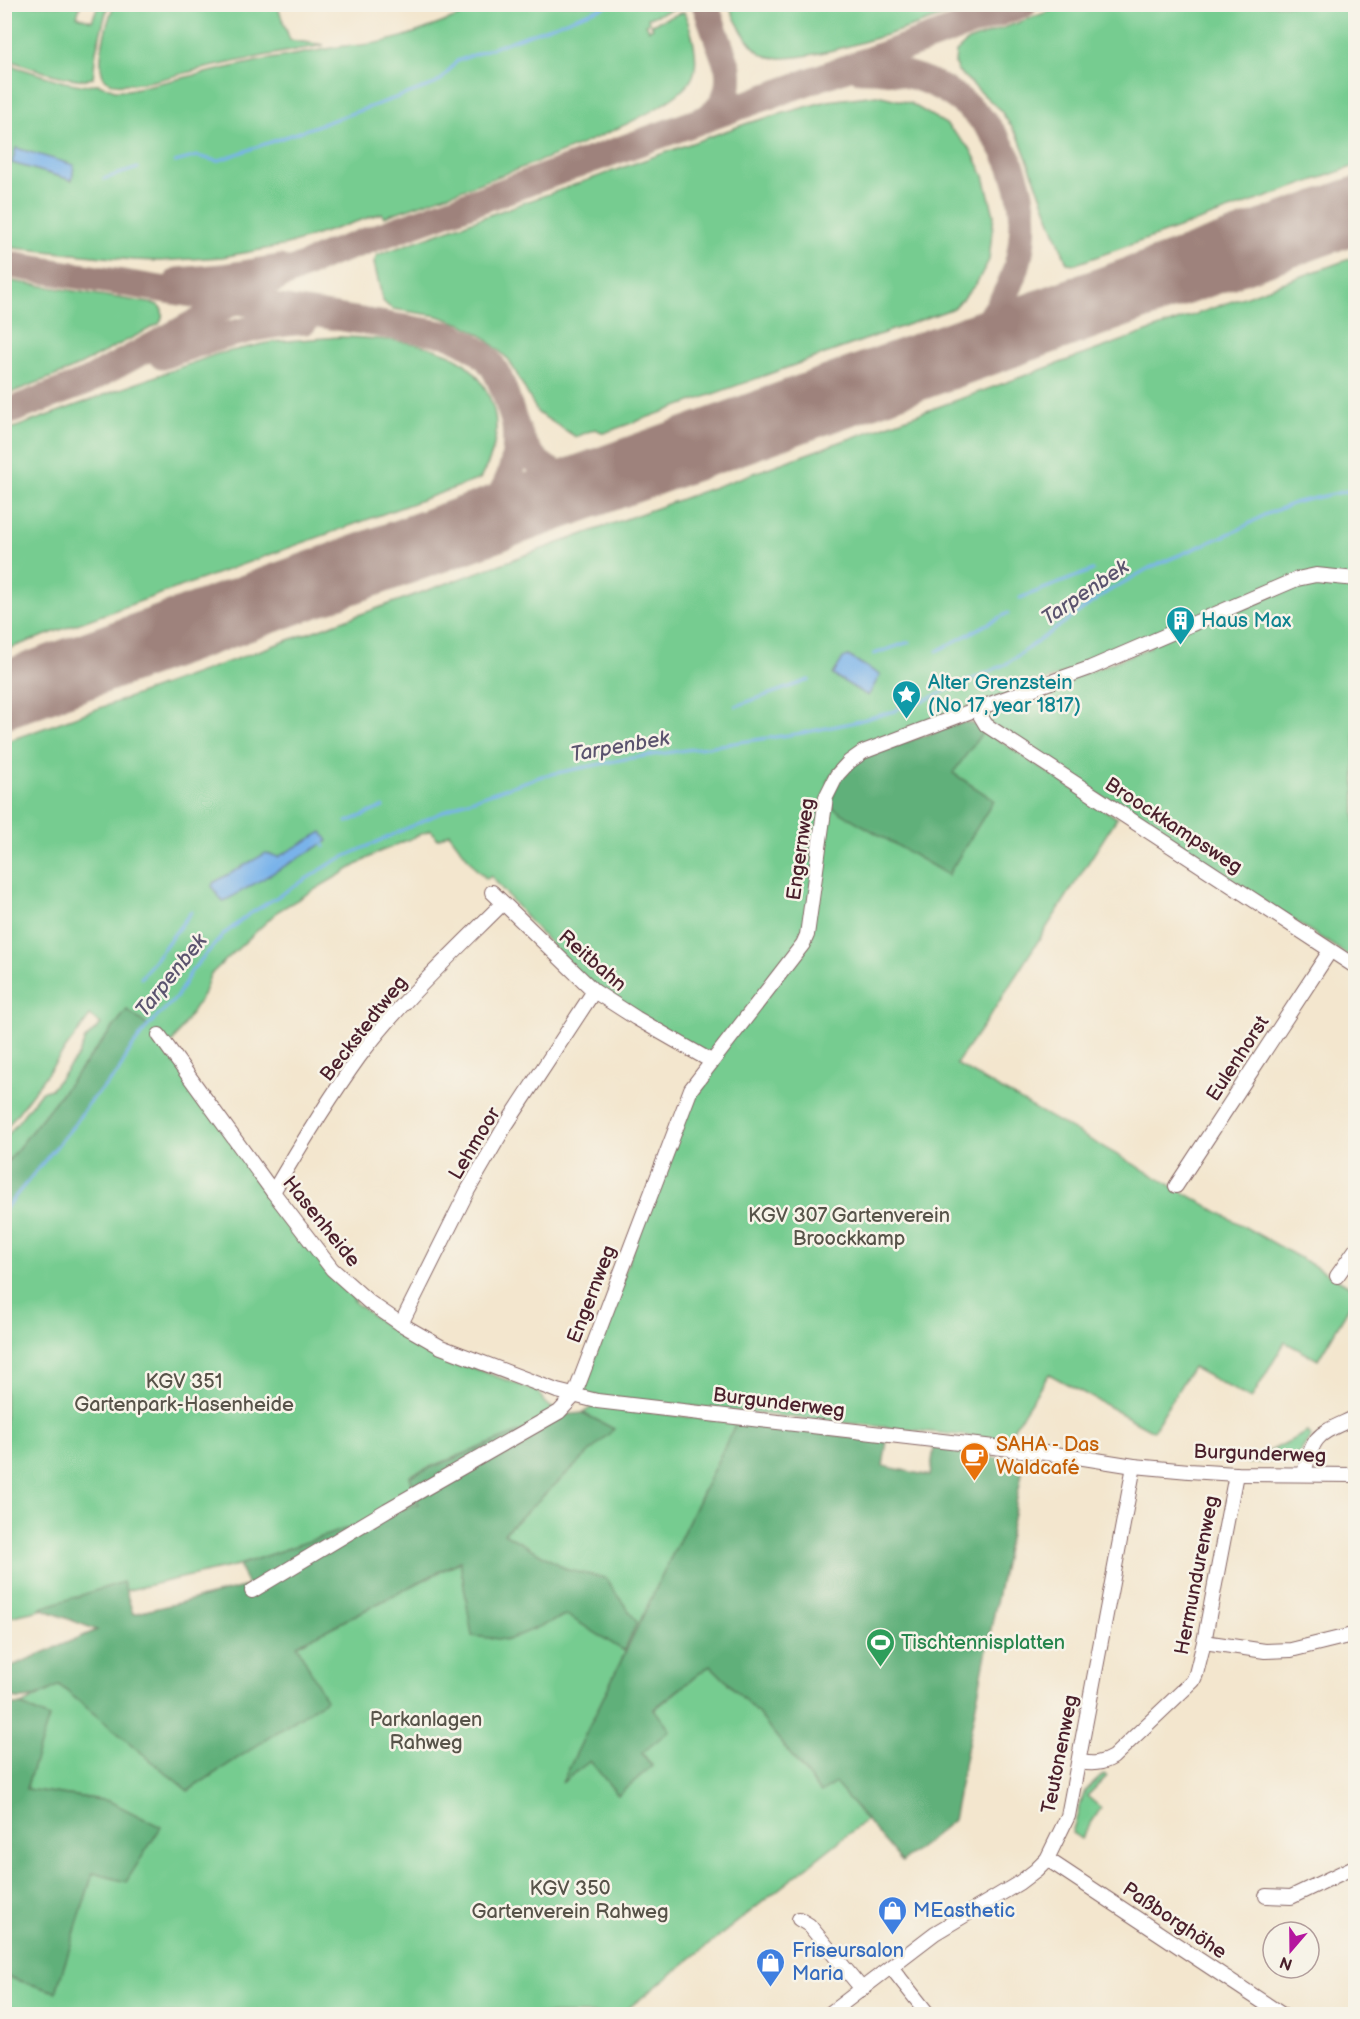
<svg xmlns="http://www.w3.org/2000/svg" width="1360" height="2019" viewBox="0 0 1360 2019" font-family="'Balsamiq Sans',sans-serif">
<rect width="100%" height="100%" fill="#f7f3e8"/>
<filter id="ink" filterUnits="userSpaceOnUse"><feTurbulence type="fractalNoise" baseFrequency=".0167" numOctaves="2"/><feDisplacementMap in="SourceGraphic" scale="12" xChannelSelector="R" yChannelSelector="G"/><feConvolveMatrix kernelMatrix="1 2 1 2 8 2 1 2 1" color-interpolation-filters="sRGB"/></filter>
<filter id="wash" filterUnits="userSpaceOnUse"><feTurbulence type="fractalNoise" baseFrequency=".008" numOctaves="4" result="noise"/><feDisplacementMap in="SourceGraphic" scale="24" xChannelSelector="R" yChannelSelector="G"/><feGaussianBlur stdDeviation="1.35" result="paint"/><feColorMatrix in="noise" values="0 0 0 0 0 0 0 0 0 0 0 0 0 0 0 0 0 1.4 0 .05"/><feComposite in="paint" operator="in"/></filter>
<g filter="url(#wash)">
<rect width="100%" height="100%" fill="#f3e6ce"/>
<g fill="#76cc90" stroke="#60765e" stroke-width="1.5" fill-rule="evenodd">
<path d="M682 4 683 6 648 18 649 22 646 24 649 30 653 28 651 24 684 12C691 29 701 60 692 78 671 123 438 197 384 217L382 213 287 245 222 257 160 261 133 260 5 247 4 63 64 82 81 85 98 84 115 90H128L259 61 344 46C390 47 437 24 480 8L486 5ZM16 148 73 166 72 180 12 163Z"/>
<path d="M1069 4 1355 5V166L1076 264 1067 263 1019 138 1001 111 957 70 955 64 956 52 968 41Z"/>
<path d="M4 5H74L80 7 77 16 92 21 98 5H108L96 51 93 78C73 85 26 65 5 59Z"/>
<path d="M114 5H277L290 40 324 45C283 52 242 60 201 69 176 75 149 84 124 84 118 85 111 84 106 80 93 68 108 19 114 5Z"/>
<path d="M729 5V4L975 5C939 17 792 73 762 54 747 44 735 21 729 5Z"/>
<path d="M877 95 910 103 946 124 971 150 984 176 994 215 989 260 976 284 954 308 604 433 595 429 576 437 538 413 509 360 483 336 464 325 438 316 393 309 388 306 383 301 374 263 377 255 748 123 827 101Z"/>
<path d="M1355 257V960L988 723V717L1000 703 1091 671 1151 647 1148 639 1088 665 862 748C847 758 836 767 827 782L834 787 852 765 865 756 965 722 974 724 984 730 1117 818 990 1016 956 1064 1355 1289V1297L1318 1360 1285 1342 1251 1399 1192 1367 1153 1431 1049 1374 1006 1440 583 1395 604 1329 688 1098 718 1062C675 1036 626 1014 588 981 553 950 522 912 491 876L487 879 476 869 449 833 438 839 431 830 377 853 278 911 210 975 203 995 172 1043 162 1045 271 1195 330 1271 344 1282 343 1287 355 1300 353 1301 389 1328 433 1353 539 1392 544 1402 562 1415 410 1475 418 1504 247 1563 5 1618V1210L74 1125 90 1101 118 1073 128 1053 148 1027 127 1010 5 1165 4 1140 41 1092 51 1089 78 1056 85 1040 101 1024 90 1016 5 1130V742ZM848 656 880 675 868 696 833 675 843 659Z"/>
<path d="M5 280 156 304C164 308 164 317 159 324L68 371 5 395Z"/>
<path d="M339 337C372 338 417 340 448 354 483 369 504 412 493 449 491 460 485 469 480 479L5 650V431L217 354 272 342Z"/>
<path d="M595 1405 736 1423 563 1781 590 1760 618 1795 652 1766 642 1753 654 1710 710 1665 757 1712 821 1792 835 1782 866 1820 621 2014H5L4 1976 56 1992 93 1873 109 1801 26 1789 48 1718 21 1705 59 1685 188 1790 297 1645 461 1561 504 1533 613 1429 583 1413Z"/>
<path d="M1307 1432 1311 1436 1299 1454 1286 1460 1247 1463Z"/>
<path d="M1104 1774 1107 1776 1087 1796 1101 1808 1081 1839 1072 1833 1083 1796 1085 1791Z"/>
</g>
<g fill="#60b07a" stroke="#556852" stroke-width="1.5">
<path d="M965 722 974 724 984 730 953 773 994 800 948 875 829 806 840 777 865 756Z"/>
<path d="M127 1010 148 1026 128 1053 118 1073 90 1101 74 1125 5 1210V1165Z"/>
<path d="M583 1413 614 1429 504 1533 568 1570 605 1578 637 1622 624 1651 567 1615 508 1640 472 1636 460 1561 297 1645 326 1700 188 1791 59 1685C41 1695 25 1705 5 1695V1669L97 1630 40 1608 123 1582 133 1614 248 1586 239 1565 418 1504 410 1476 562 1415Z"/>
<path d="M736 1423 887 1441 883 1466 930 1476 934 1447 1024 1463 953 1820 902 1862 835 1783 821 1793 757 1712 710 1665 654 1709 670 1730 642 1753 652 1766 618 1795 590 1761 562 1783Z"/>
<path d="M4 1701 11 1705H21L49 1718 26 1789 109 1801 161 1827 126 1882 93 1873 56 1992 5 1976Z"/>
</g>
<g fill="#79b3ea" stroke="#62698a" stroke-width="1.5">
<path d="M16 148 74 165 72 180 12 163Z"/>
<path d="M848 656 880 675 868 696 833 675 843 658Z"/>
<path d="M322 832 328 841 223 902 212 887 213 883 266 853 278 857Z"/>
</g>
<g fill="none" stroke-linecap="round" stroke-linejoin="round">
<g stroke="#79b3ea" stroke-width="3">
<path d="M175 162 197 156 217 161 435 84 442 79 457 61 612 4"/>
<path d="M103 179 138 168"/>
<path d="M1020 598 1093 570"/>
<path d="M937 651 1008 613"/>
<path d="M874 654 909 642"/>
<path d="M736 706 809 680"/>
<path d="M347 822 383 807"/>
<path d="M323 843 325 847"/>
<path d="M141 978 191 912"/>
<path d="M4 1210 74 1125 90 1101 118 1073 128 1053 148 1026 176 998 192 970 224 934 248 915 335 861 462 803 542 776 625 759 802 733 851 723 895 711 906 703 918 702 930 698 1006 664 1107 592 1149 568 1240 529 1264 515 1297 502 1356 489"/>
</g>
<g stroke="#9e827c" stroke-width="27">
<path d="M859 69C990 65 1070 208 992 316 978 334 959 347 940 359"/>
<path d="M705 119C724 108 731 90 728 68L705 4"/>
<path d="M4 264 449 335C468 343 486 353 496 372 509 395 511 423 525 446 541 474 574 485 605 479"/>
<path d="M178 281 223 277 280 268"/>
<path d="M162 356C209 339 255 325 305 321"/>
<path d="M4 413 86 382 281 276 330 254 1024 4"/>
<path d="M464 530C501 504 520 473 515 426"/>
</g>
<path stroke="#9e827c" stroke-width="66" d="M4 695 1356 210"/>
</g>
</g>
<g filter="url(#ink)">
<g fill="none" stroke-linecap="round" stroke-linejoin="round">
<defs>
<g id="minor">
<path d="M977 710 986 725 1356 967"/>
<path d="M492 892 594 991 636 1018 711 1061"/>
<path d="M159 1035 273 1192 332 1269 369 1302 401 1324 441 1347 557 1391 597 1401 1071 1456 1134 1466 1189 1471 1236 1474 1356 1475"/>
<path d="M1176 1186 1330 951"/>
<path d="M273 1192C300 1146 328 1100 359 1057 401 1001 453 953 503 903"/>
<path d="M1337 1276 1356 1249"/>
<path d="M401 1324 468 1190 504 1128 594 991"/>
<path d="M1304 1474C1314 1432 1318 1435 1356 1417"/>
<path d="M252 1591 387 1510 559 1412 574 1396 691 1089 803 944 807 935 826 797 837 775 849 762 863 752 998 701 1090 668 1297 579 1316 575 1356 579"/>
<path d="M1204 1642 1265 1651 1291 1650 1356 1634"/>
<path d="M1079 1762C1092 1764 1102 1764 1113 1757L1193 1681 1196 1674 1204 1642 1236 1474"/>
<path d="M1047 1859 1281 2014"/>
<path d="M1266 1896 1291 1897 1356 1866"/>
<path d="M799 1919 809 1925 862 1989"/>
<path d="M891 1967 928 2014"/>
<path d="M829 2014 935 1933 1019 1883 1036 1870 1047 1859 1068 1816 1134 1466"/>
</g>
</defs>
<use href="#minor" stroke="#856564" stroke-width="16"/>
<use href="#minor" stroke="#fff" stroke-width="14"/>
</g>
</g>
<defs>
<symbol id="building-pin" viewBox="-11 -11 22 30"><path d="M0 17L-7.5 6A9.5 9.5 0 1 1 7.5 6Z" fill="#0f9aa8" stroke="#f7f3e8"/><path d="M-4-6H4V6H1V3H-1V6H-4ZM-2.5-4.3h1.7v1.8h-1.7ZM.8-4.3h1.7v1.8H.8ZM-2.5-1h1.7V.8h-1.7ZM.8-1h1.7V.8H.8Z" fill="#fff"/></symbol>
<symbol id="sight-pin" viewBox="-11 -11 22 30"><path d="M0 17L-7.5 6A9.5 9.5 0 1 1 7.5 6Z" fill="#0f9aa8" stroke="#f7f3e8"/><path d="M0-6L1.8-2.2L6-1.7L2.9 1.2L3.7 5.4L0 3.3L-3.7 5.4L-2.9 1.2L-6-1.7L-1.8-2.2Z" fill="#fff"/></symbol>
<symbol id="cafe-pin" viewBox="-11 -11 22 30"><path d="M0 17L-7.5 6A9.5 9.5 0 1 1 7.5 6Z" fill="#e8710a" stroke="#f7f3e8"/><path d="M-5.5-4.5H6V0H3Q3 3.5 0 3.5H-2.5Q-5.5 3.5-5.5 0ZM3-3.2v2h1.7v-2ZM-6 4.5H4V6H-6Z" fill="#fff"/></symbol>
<symbol id="stadium-pin" viewBox="-11 -11 22 30"><path d="M0 17L-7.5 6A9.5 9.5 0 1 1 7.5 6Z" fill="#2e9e5b" stroke="#f7f3e8"/><path d="M0-5a6.5 5 0 1 0 0 10a6.5 5 0 1 0 0-10ZM-3.5-1.8h7v3.6h-7Z" fill="#fff"/></symbol>
<symbol id="shop-pin" viewBox="-11 -11 22 30"><path d="M0 17L-7.5 6A9.5 9.5 0 1 1 7.5 6Z" fill="#3f7fe0" stroke="#f7f3e8"/><path d="M-5-2.5h2.3a2.7 3.5 0 0 1 5.4 0H5L5.5 6h-11ZM-1.5-2.5h3a1.5 2.3 0 0 0-3 0Z" fill="#fff"/></symbol>
</defs>
<g fill-rule="evenodd">
<use href="#building-pin" x="1164" y="604" width="33" height="45"/>
<use href="#sight-pin" x="890" y="678" width="33" height="45"/>
<use href="#cafe-pin" x="958" y="1440" width="33" height="45"/>
<use href="#stadium-pin" x="864" y="1626" width="33" height="45"/>
<use href="#shop-pin" x="876" y="1894" width="33" height="45"/>
<use href="#shop-pin" x="754" y="1946" width="33" height="45"/>
</g>
<g text-anchor="middle" stroke-width="5" stroke-linejoin="round" paint-order="stroke">
<g font-size="20" fill="#0d838f" stroke="#f7f3e8" text-anchor="start">
<text x="1201" y="627">Haus Max</text>
<text x="928" y="689">Alter Grenzstein<tspan x="928" dy="23">(No 17, year 1817)</tspan></text>
</g>
<g font-size="20" fill="#4a1f2b" stroke="#f7f3e8">
<text transform="translate(1174 825) rotate(33)" y="7">Broockkampsweg</text>
<text transform="translate(800 849) rotate(-82)" y="7">Engernweg</text>
<text transform="translate(593 960) rotate(41)" y="7">Reitbahn</text>
<text transform="translate(363 1028) rotate(-52)" y="7">Beckstedtweg</text>
<text transform="translate(1237 1058) rotate(-57)" y="7">Eulenhorst</text>
<text transform="translate(474 1143) rotate(-59)" y="7">Lehmoor</text>
<text transform="translate(322 1221) rotate(51)" y="7">Hasenheide</text>
<text transform="translate(591 1294) rotate(-69)" y="7">Engernweg</text>
<text transform="translate(779 1402) rotate(7)" y="7">Burgunderweg</text>
<text transform="translate(1260 1453) rotate(2)" y="7">Burgunderweg</text>
<text transform="translate(1196 1575) rotate(-79)" y="7">Hermundurenweg</text>
<text transform="translate(1059 1754) rotate(-79)" y="7">Teutonenweg</text>
<text transform="translate(1175 1920) rotate(34)" y="7">Paßborghöhe</text>
</g>
<g font-size="20" fill="#575349" stroke="#f7f3e8">
<text x="849" y="1222">KGV 307 Gartenverein<tspan x="849" dy="23">Broockkamp</tspan></text>
<text x="184" y="1388">KGV 351<tspan x="184" dy="23">Gartenpark-Hasenheide</tspan></text>
<text x="426" y="1726">Parkanlagen<tspan x="426" dy="23">Rahweg</tspan></text>
<text x="570" y="1895">KGV 350<tspan x="570" dy="23">Gartenverein Rahweg</tspan></text>
</g>
<g font-size="20" fill="#c56008" stroke="#f7f3e8" text-anchor="start">
<text x="996" y="1451">SAHA - Das<tspan x="996" dy="23">Waldcafé</tspan></text>
</g>
<g font-size="20" fill="#27864d" stroke="#f7f3e8" text-anchor="start">
<text x="901" y="1649">Tischtennisplatten</text>
</g>
<g font-size="20" fill="#366cbe" stroke="#f7f3e8" text-anchor="start">
<text x="913" y="1917">MEasthetic</text>
<text x="792" y="1957">Friseursalon<tspan x="792" dy="23">Maria</tspan></text>
</g>
<g font-size="21" font-style="italic" fill="#5a536e" stroke="#f7f3e8">
<text transform="translate(1085 592) rotate(-34)" y="7">Tarpenbek</text>
<text transform="translate(620 746) rotate(-10)" y="7">Tarpenbek</text>
<text transform="translate(171 975) rotate(-51)" y="7">Tarpenbek</text>
</g>
</g>
<rect width="1360" height="2019" fill="none" stroke="#f7f3e8" stroke-width="24"/>
<g transform="translate(1291 1950) rotate(200)"><circle r="28" fill="#f7f3e8" stroke="#b29e9c" stroke-width="1.5"/>
<path d="M0-4.5L10 22L0 15L-10 22Z" fill="#b5179e"/>
<text y="-9" font-size="16" font-weight="bold" text-anchor="middle" fill="#4a1f2b">N</text>
</g>
</svg>
